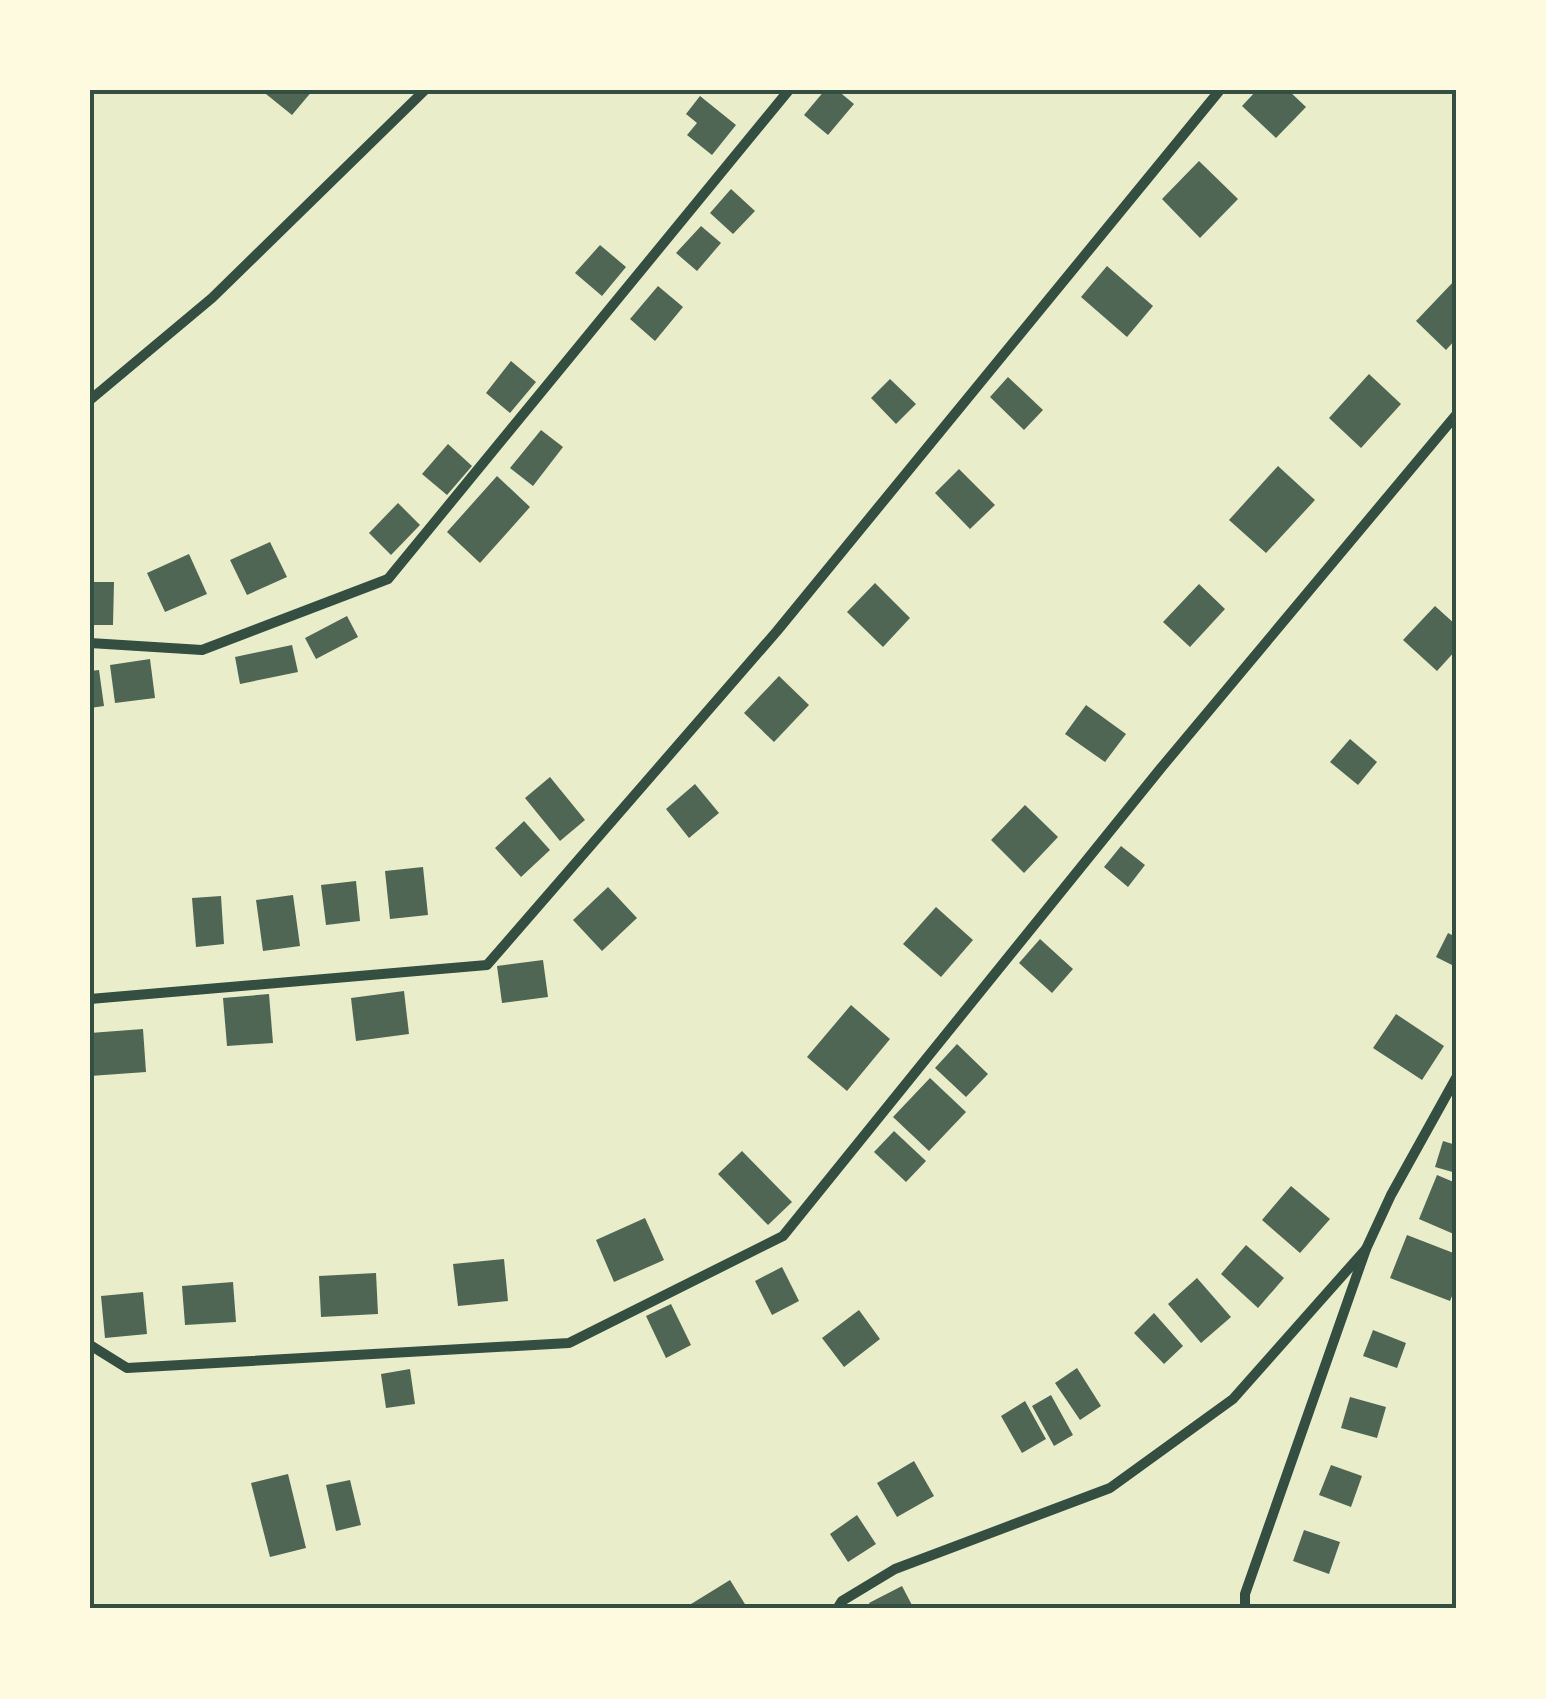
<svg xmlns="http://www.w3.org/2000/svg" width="1546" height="1699" viewBox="0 0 1546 1699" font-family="'Noto Sans',sans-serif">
<rect width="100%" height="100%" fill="#e9edc9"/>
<g fill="#4f6655">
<path d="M261 90H313L292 115Z"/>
<path d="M825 90H837L854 104 828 135 804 115Z"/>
<path d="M1257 90H1288L1306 107 1276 138 1242 106Z"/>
<path d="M700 96 736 125 712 155 687 135 697 123 686 114Z"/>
<path d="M1199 161 1238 199 1200 238 1162 199Z"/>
<path d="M731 189 755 211 733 234 710 213Z"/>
<path d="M701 226 721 243 697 271 676 253Z"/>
<path d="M600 245 626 267 602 296 575 273Z"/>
<path d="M1107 266 1153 306 1127 337 1081 297Z"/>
<path d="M1456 279V339L1446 350 1416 321Z"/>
<path d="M658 286 683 307 655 341 630 319Z"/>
<path d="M511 361 536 382 510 413 486 393Z"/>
<path d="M1369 374 1401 404 1361 448 1329 418Z"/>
<path d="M1008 377 1043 410 1024 430 990 397Z"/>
<path d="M890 379 916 404 896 424 871 398Z"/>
<path d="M541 430 563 447 533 486 510 468Z"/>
<path d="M448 444 472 466 447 495 422 474Z"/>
<path d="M1278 466 1315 500 1266 553 1229 520Z"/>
<path d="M959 469 995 505 970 529 935 493Z"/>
<path d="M497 476 530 507 480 563 447 532Z"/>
<path d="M398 503 420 525 391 555 369 533Z"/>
<path d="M270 542 287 577 247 595 230 560Z"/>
<path d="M189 554 207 594 165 612 147 573Z"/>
<path d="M90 582H114L113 625H90Z"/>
<path d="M875 583 910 618 883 647 847 612Z"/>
<path d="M1199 584 1225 609 1190 647 1163 622Z"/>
<path d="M1435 606 1456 625V650L1437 671 1403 640Z"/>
<path d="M347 616 358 637 316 659 305 638Z"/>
<path d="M292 645 298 672 240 684 235 657Z"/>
<path d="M150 659 155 698 115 703 110 665Z"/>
<path d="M99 670 104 706 90 708V671Z"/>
<path d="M779 676 809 705 774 742 744 713Z"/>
<path d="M1086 705 1126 734 1105 762 1065 734Z"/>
<path d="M1350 739 1377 762 1358 785 1330 762Z"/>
<path d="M550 777 585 820 560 841 525 798Z"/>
<path d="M695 784 719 813 689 838 666 809Z"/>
<path d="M1025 805 1058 837 1024 873 991 840Z"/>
<path d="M524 821 550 850 521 877 495 848Z"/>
<path d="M1121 846 1145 865 1128 887 1104 867Z"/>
<path d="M423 867 428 915 390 919 385 871Z"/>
<path d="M356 881 360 921 326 925 321 885Z"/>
<path d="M608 887 637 918 602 951 573 920Z"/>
<path d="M293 895 300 946 263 951 256 900Z"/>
<path d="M221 896 224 944 196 947 192 898Z"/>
<path d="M936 907 973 940 941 977 903 944Z"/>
<path d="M1448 933 1456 937V967L1436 957Z"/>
<path d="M1040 939 1073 969 1052 993 1019 963Z"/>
<path d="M543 960 548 997 502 1003 497 966Z"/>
<path d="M404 991 409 1034 356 1041 351 998Z"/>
<path d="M269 994 273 1043 227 1046 223 998Z"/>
<path d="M851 1005 890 1039 847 1091 807 1057Z"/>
<path d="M1396 1014 1444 1046 1422 1080 1373 1048Z"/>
<path d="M143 1029 146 1072 90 1076V1033Z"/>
<path d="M957 1044 988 1074 966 1097 935 1068Z"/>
<path d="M930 1078 966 1112 929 1151 893 1117Z"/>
<path d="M894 1131 926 1161 906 1182 874 1152Z"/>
<path d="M1443 1141 1456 1145V1173L1435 1167Z"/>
<path d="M742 1151 792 1202 768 1225 718 1174Z"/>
<path d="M1437 1175 1456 1183V1235L1419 1219Z"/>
<path d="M1291 1186 1330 1219 1300 1253 1262 1220Z"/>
<path d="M645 1218 664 1260 614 1282 596 1240Z"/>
<path d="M1407 1235 1456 1254V1286L1450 1301 1390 1278Z"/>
<path d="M1246 1245 1284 1278 1258 1308 1221 1274Z"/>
<path d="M504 1259 508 1301 458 1306 453 1264Z"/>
<path d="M782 1267 799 1301 772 1315 755 1281Z"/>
<path d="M376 1273 378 1314 321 1317 319 1276Z"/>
<path d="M1197 1278 1231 1317 1201 1343 1168 1304Z"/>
<path d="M233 1282 236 1322 185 1325 182 1286Z"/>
<path d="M143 1292 147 1334 105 1338 101 1296Z"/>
<path d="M671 1304 691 1345 666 1358 646 1316Z"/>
<path d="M859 1310 880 1339 844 1367 822 1338Z"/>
<path d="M1154 1313 1183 1346 1164 1364 1134 1333Z"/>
<path d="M1373 1330 1406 1343 1397 1368 1363 1356Z"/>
<path d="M1077 1368 1101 1406 1080 1420 1055 1383Z"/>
<path d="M410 1369 415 1404 386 1408 381 1374Z"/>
<path d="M1051 1395 1073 1435 1054 1446 1032 1406Z"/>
<path d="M1350 1397 1386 1407 1377 1438 1341 1428Z"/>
<path d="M1025 1401 1046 1439 1022 1453 1001 1416Z"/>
<path d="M914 1461 934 1496 897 1517 877 1483Z"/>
<path d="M1331 1465 1362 1476 1351 1507 1319 1495Z"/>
<path d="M288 1474 306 1548 270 1557 251 1483Z"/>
<path d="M350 1480 361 1525 336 1531 326 1485Z"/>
<path d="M857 1515 876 1544 848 1562 830 1534Z"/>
<path d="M1304 1530 1340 1542 1329 1574 1293 1561Z"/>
<path d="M730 1580 748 1609H683Z"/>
<path d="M902 1586 914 1609H872L869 1603Z"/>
<path d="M1290 1604 1328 1605 1327 1609H1289Z"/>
</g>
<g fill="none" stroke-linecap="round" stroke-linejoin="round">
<g stroke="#344e41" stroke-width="10">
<path d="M90 400 212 298 425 90"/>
<path d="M90 643 202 650 388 579 789 90"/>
<path d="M90 999 487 965 777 631 1220 90"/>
<path d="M90 1345 127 1368 569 1343 783 1236 1161 768 1456 415"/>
<path d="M837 1609 842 1601 895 1569 1110 1488 1233 1399 1366 1249"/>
<path d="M1245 1609V1594L1366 1249 1391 1195 1456 1078"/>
</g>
</g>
<rect width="1546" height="1699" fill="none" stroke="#fefae0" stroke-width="185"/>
<rect x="92" y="92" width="1362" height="1514" fill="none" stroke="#344e41" stroke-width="4"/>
</svg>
